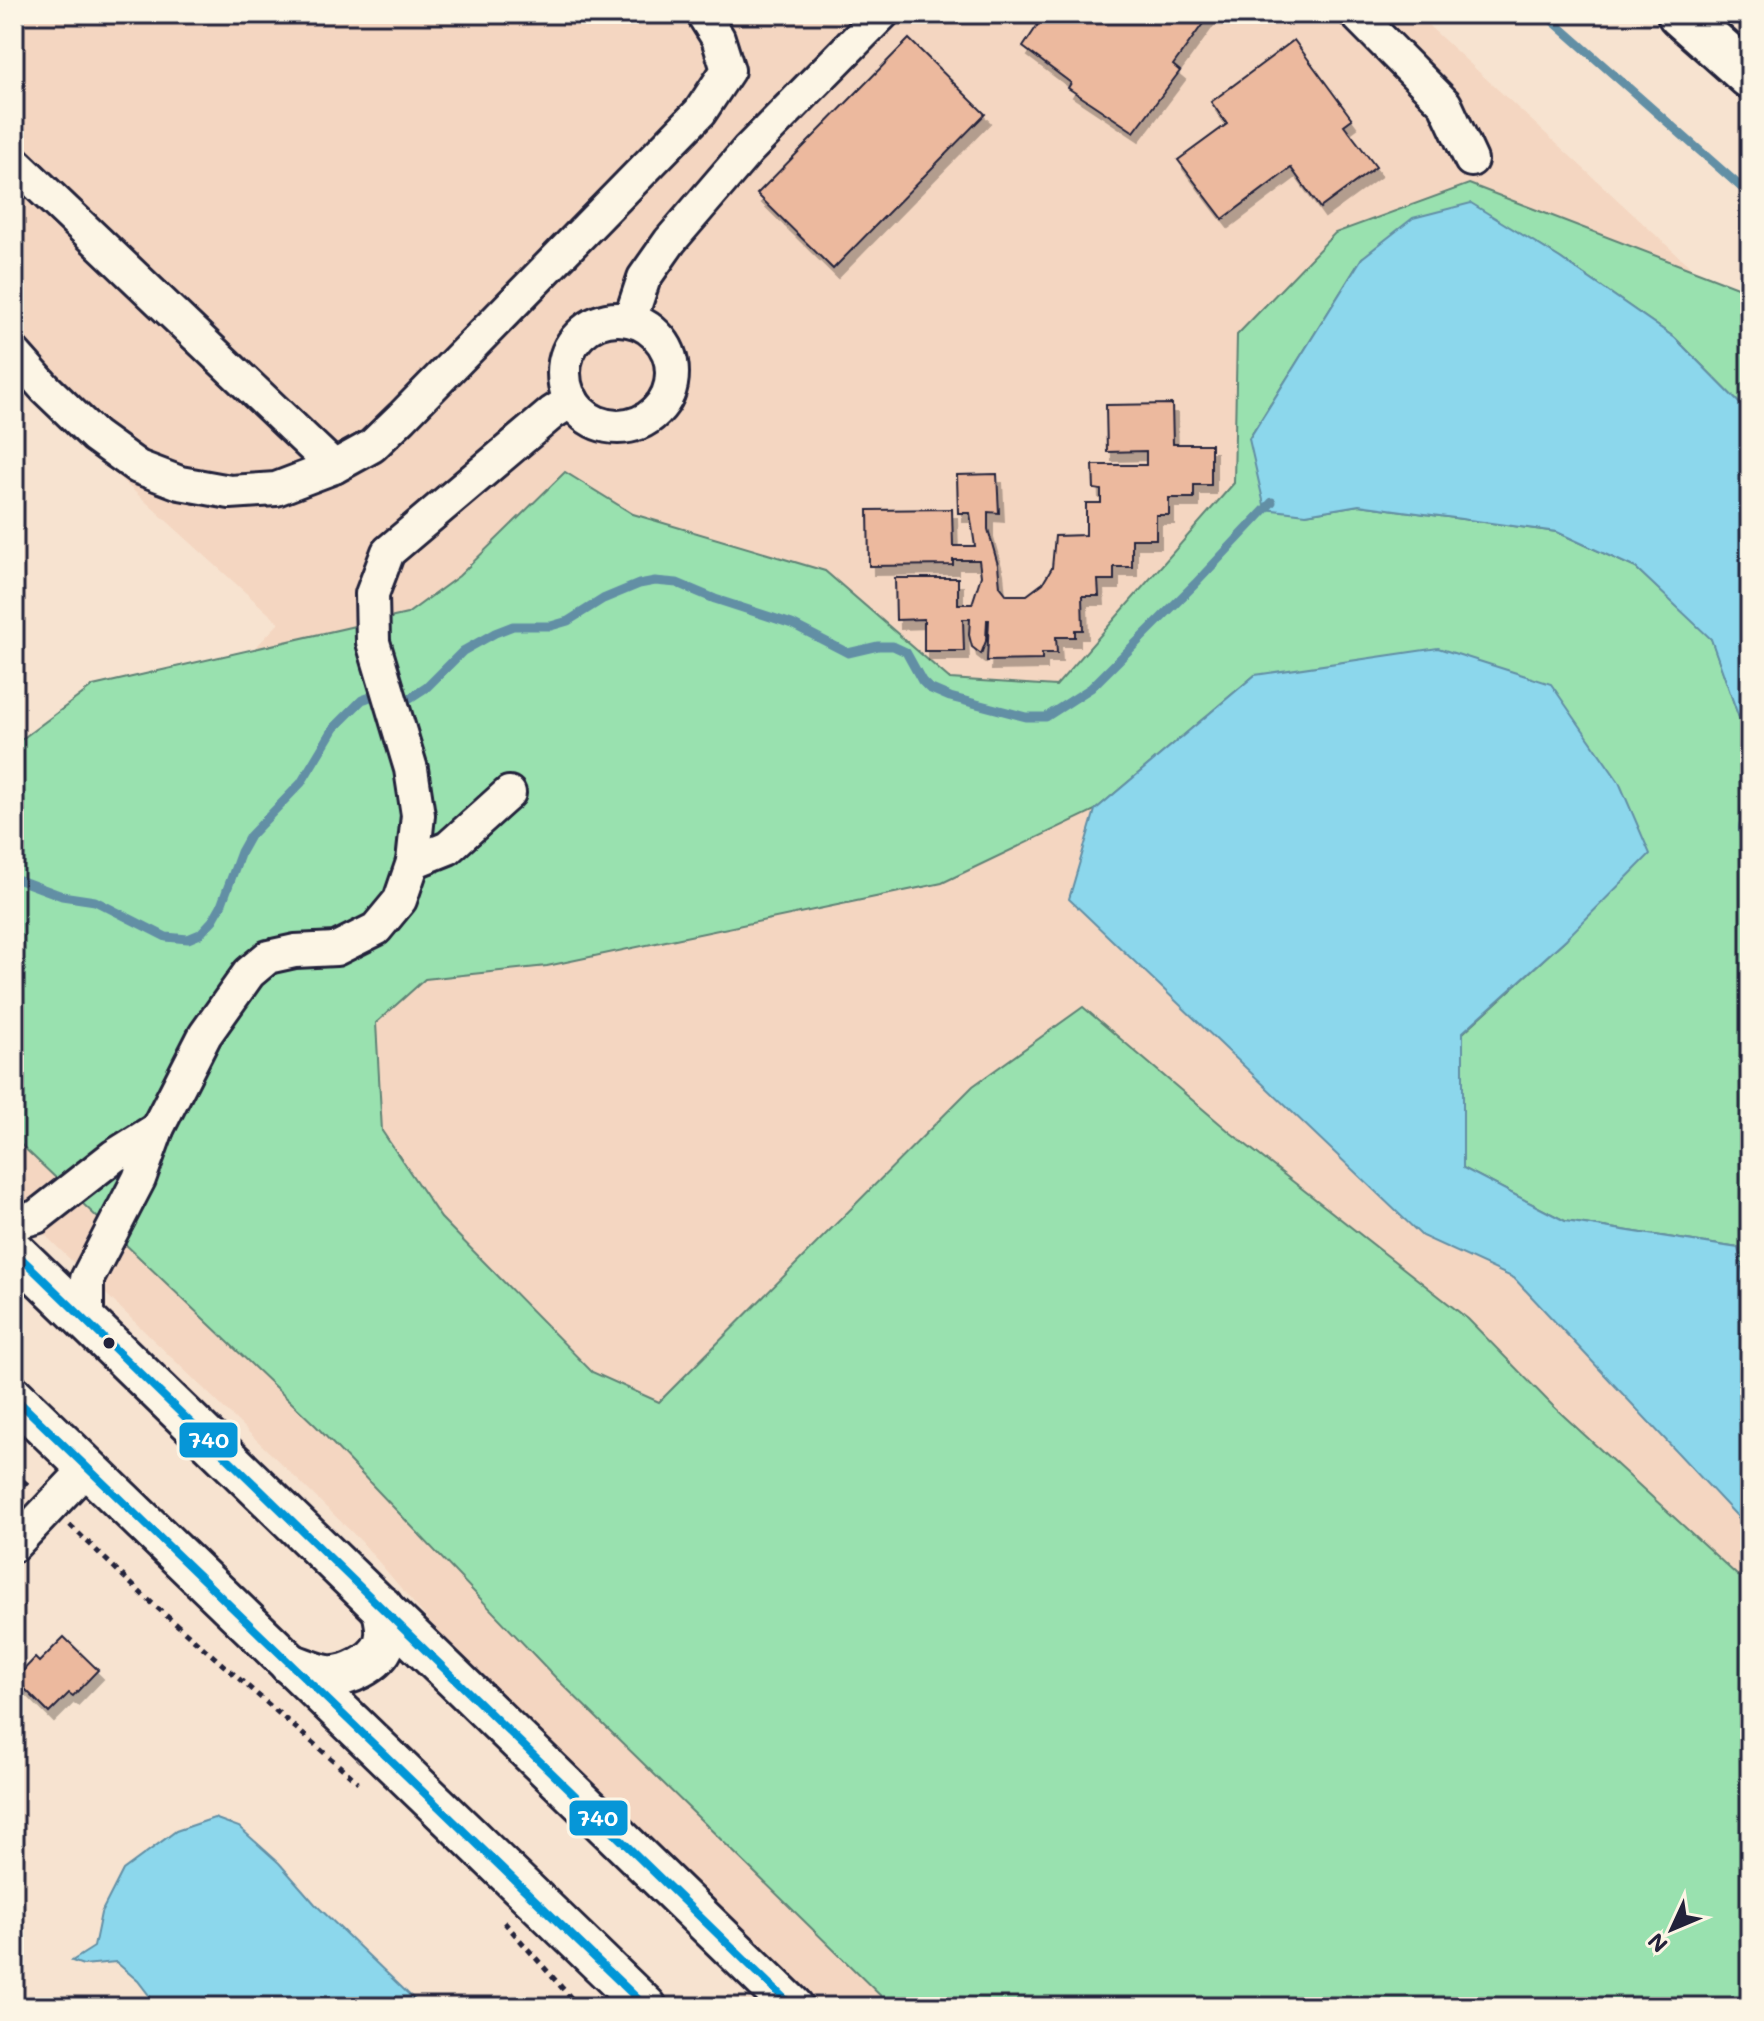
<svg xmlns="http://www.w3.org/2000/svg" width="1764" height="2021" viewBox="0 0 1764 2021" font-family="Mali,sans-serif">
<defs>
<filter id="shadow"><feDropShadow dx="5" dy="9" stdDeviation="0" flood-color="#0004"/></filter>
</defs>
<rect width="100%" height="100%" fill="#f7e3d0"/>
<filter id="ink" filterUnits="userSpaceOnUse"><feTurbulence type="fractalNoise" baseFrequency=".0125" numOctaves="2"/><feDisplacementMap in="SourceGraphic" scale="16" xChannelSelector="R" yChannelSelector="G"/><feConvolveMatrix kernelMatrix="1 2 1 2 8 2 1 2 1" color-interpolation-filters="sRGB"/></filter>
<g filter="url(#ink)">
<path fill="#f4d6c1" d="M14 14H839L852 27 865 14H1416L1750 322V2007H817L467 1670 434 1627 361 1541 14 1205V899L279 623 14 382Z"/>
<path fill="#99e1af" stroke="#5e8275" stroke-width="2" d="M1469 184 1750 292V414L1675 338 1560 258 1471 204 1362 258 1249 439 1306 514 1359 505 1557 532 1636 568 1711 638 1749 746 1739 830 1750 870V1302L1738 1248 1565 1221 1463 1168V1033L1566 939 1255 675 1095 810 942 883 547 966 425 979 376 1023 382 1131 441 1218 592 1372 659 1402 973 1086 1083 1007 1231 1133 1468 1319 1553 1406 1738 1576 1750 1570V2007H892L556 1678 316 1426 14 1138V745L93 686 407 614 459 576 565 472 633 514 825 571 950 679 1056 686 1234 483 1237 335 1335 233Z"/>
<g fill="#8cd7ec" stroke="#628fa5" stroke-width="2">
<path d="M1471 203 1560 258 1675 338 1750 414V870L1739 830 1749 746 1711 639 1636 568 1557 532 1359 505 1306 514 1265 509 1249 439 1362 258 1413 218Z"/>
<path d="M1438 648 1551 684 1619 782 1650 854 1566 939 1463 1032V1168L1565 1221 1738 1248 1750 1302V1530L1514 1278 1422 1236 1069 899 1095 810 1255 675Z"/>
<path d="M214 1818 239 1827 279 1863 315 1904 422 2007H158L138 1981 116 1962 83 1965 72 1961 94 1947 101 1913 123 1870 176 1831Z"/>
</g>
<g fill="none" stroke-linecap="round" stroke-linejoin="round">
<g stroke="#628fa5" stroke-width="9">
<path d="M1545 14 1750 195"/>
<path d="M14 878 62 896 95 901 166 937 188 939 200 934 213 920 221 906 241 852 250 836 301 783 334 728 362 700 376 695 410 698 427 687 463 651 495 633 513 626H551L568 621 603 599 639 584 655 581 677 583 715 599 792 624 848 653 878 646H893L906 652 922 681 929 688 950 697 1026 717H1046L1091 688 1195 584 1272 502"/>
</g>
</g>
<g fill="#ecb99e" stroke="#22223b" stroke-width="2" filter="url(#shadow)">
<path d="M1045 14H1210L1173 65 1180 71 1134 132 1068 88 1071 83 1023 47Z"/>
<path d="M909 39 985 114 833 269 757 194Z"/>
<path d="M1294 40 1352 119 1344 125 1376 167 1320 208 1291 168 1223 219 1178 160 1227 124 1211 102Z"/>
<path d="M1172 404 1173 444H1211V485H1194V498H1169V515H1156V539H1132V567H1114V580H1098L1099 596H1082L1083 630H1075V637H1056L1057 653H1042V660L987 661 989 620H987L986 641 981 654 972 647 969 635 970 619H963L964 651H924V619L896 620 895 578H958V604H972L981 576 979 560H953V565L869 566 868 510 952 509 953 546H975L970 513H958L957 475 997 474 999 513 988 512V529L998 565 1000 586 1007 595H1027L1043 583 1052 568 1055 536 1086 535V503H1101V490L1094 489 1093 465H1146V451L1107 452 1106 405Z"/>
<path d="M64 1637 98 1670 73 1696 69 1693 49 1713 15 1679 35 1658 39 1662Z"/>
</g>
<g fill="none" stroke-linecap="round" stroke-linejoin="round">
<defs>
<g id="minor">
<path d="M1356 14 1445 104 1471 160"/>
<path d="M14 162 334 467"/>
<circle cx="618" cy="373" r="54"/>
<path d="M630 320 644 278 670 241 748 150 882 14"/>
<path d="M14 353 45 388 95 436 138 467 180 483 230 492 276 489 334 467 372 446 402 417 700 112 728 70 718 38 703 14"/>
<path d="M413 862 448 848 509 793"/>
<path d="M157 1129 205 1035 249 973 268 957 295 951 336 949 376 929 400 900 413 862 418 815 411 769 373 642 372 594 388 552 552 413 572 400"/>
<path d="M14 1223 36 1217 114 1156 157 1129 139 1179 87 1279V1322"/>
<path d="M14 1545 86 1469"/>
</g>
<g id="major">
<path d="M14 1251 793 2007"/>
<path d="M14 1397 646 2007"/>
<path d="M290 1664C302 1668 315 1674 327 1676 346 1678 377 1663 384 1644 389 1632 385 1619 382 1607"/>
</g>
<path id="highway" d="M1680 14 1750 76"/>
</defs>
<use href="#minor" stroke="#22223b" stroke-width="38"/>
<use href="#major" stroke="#22223b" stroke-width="46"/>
<use href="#highway" stroke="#22223b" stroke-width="50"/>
<g stroke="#22223b" stroke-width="5" stroke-dasharray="6 6" stroke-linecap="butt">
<path d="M14 1473 28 1485"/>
<path d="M70 1525 145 1597 358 1782"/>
<path d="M504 1922 579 2007"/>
</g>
<use href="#minor" stroke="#fcf5e5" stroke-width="32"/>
<use href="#major" stroke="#fcf5e5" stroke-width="40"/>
<use href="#highway" stroke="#fcf5e5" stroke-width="44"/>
<defs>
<g id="bus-1">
<path d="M14 1251 793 2007"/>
<path d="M14 1397 646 2007"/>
</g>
</defs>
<use href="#bus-1" stroke="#fcf5e5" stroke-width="14"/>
<use href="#bus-1" stroke="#0696d7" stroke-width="8"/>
</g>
</g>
<circle fill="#22223b" stroke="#fcf5e5" stroke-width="3" cx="109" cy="1343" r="7"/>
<g stroke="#fcf5e5" stroke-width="3">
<rect x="178" y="1421" width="61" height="38" rx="8" fill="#0696d7"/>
<rect x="568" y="1799" width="61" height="38" rx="8" fill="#0696d7"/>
</g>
<g font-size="22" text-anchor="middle" font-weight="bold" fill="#fff">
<text x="209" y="1448">740</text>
<text x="598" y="1826">740</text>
</g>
<rect width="1764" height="2021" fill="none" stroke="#fcf5e5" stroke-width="48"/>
<rect x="24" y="24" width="1716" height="1973" fill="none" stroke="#22223b" stroke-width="3" filter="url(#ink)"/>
<g transform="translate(1672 1929) rotate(226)" stroke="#fcf5e5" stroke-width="6" paint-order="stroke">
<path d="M0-6L14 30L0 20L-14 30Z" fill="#22223b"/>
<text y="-12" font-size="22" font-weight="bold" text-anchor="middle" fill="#22223b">N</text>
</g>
</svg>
